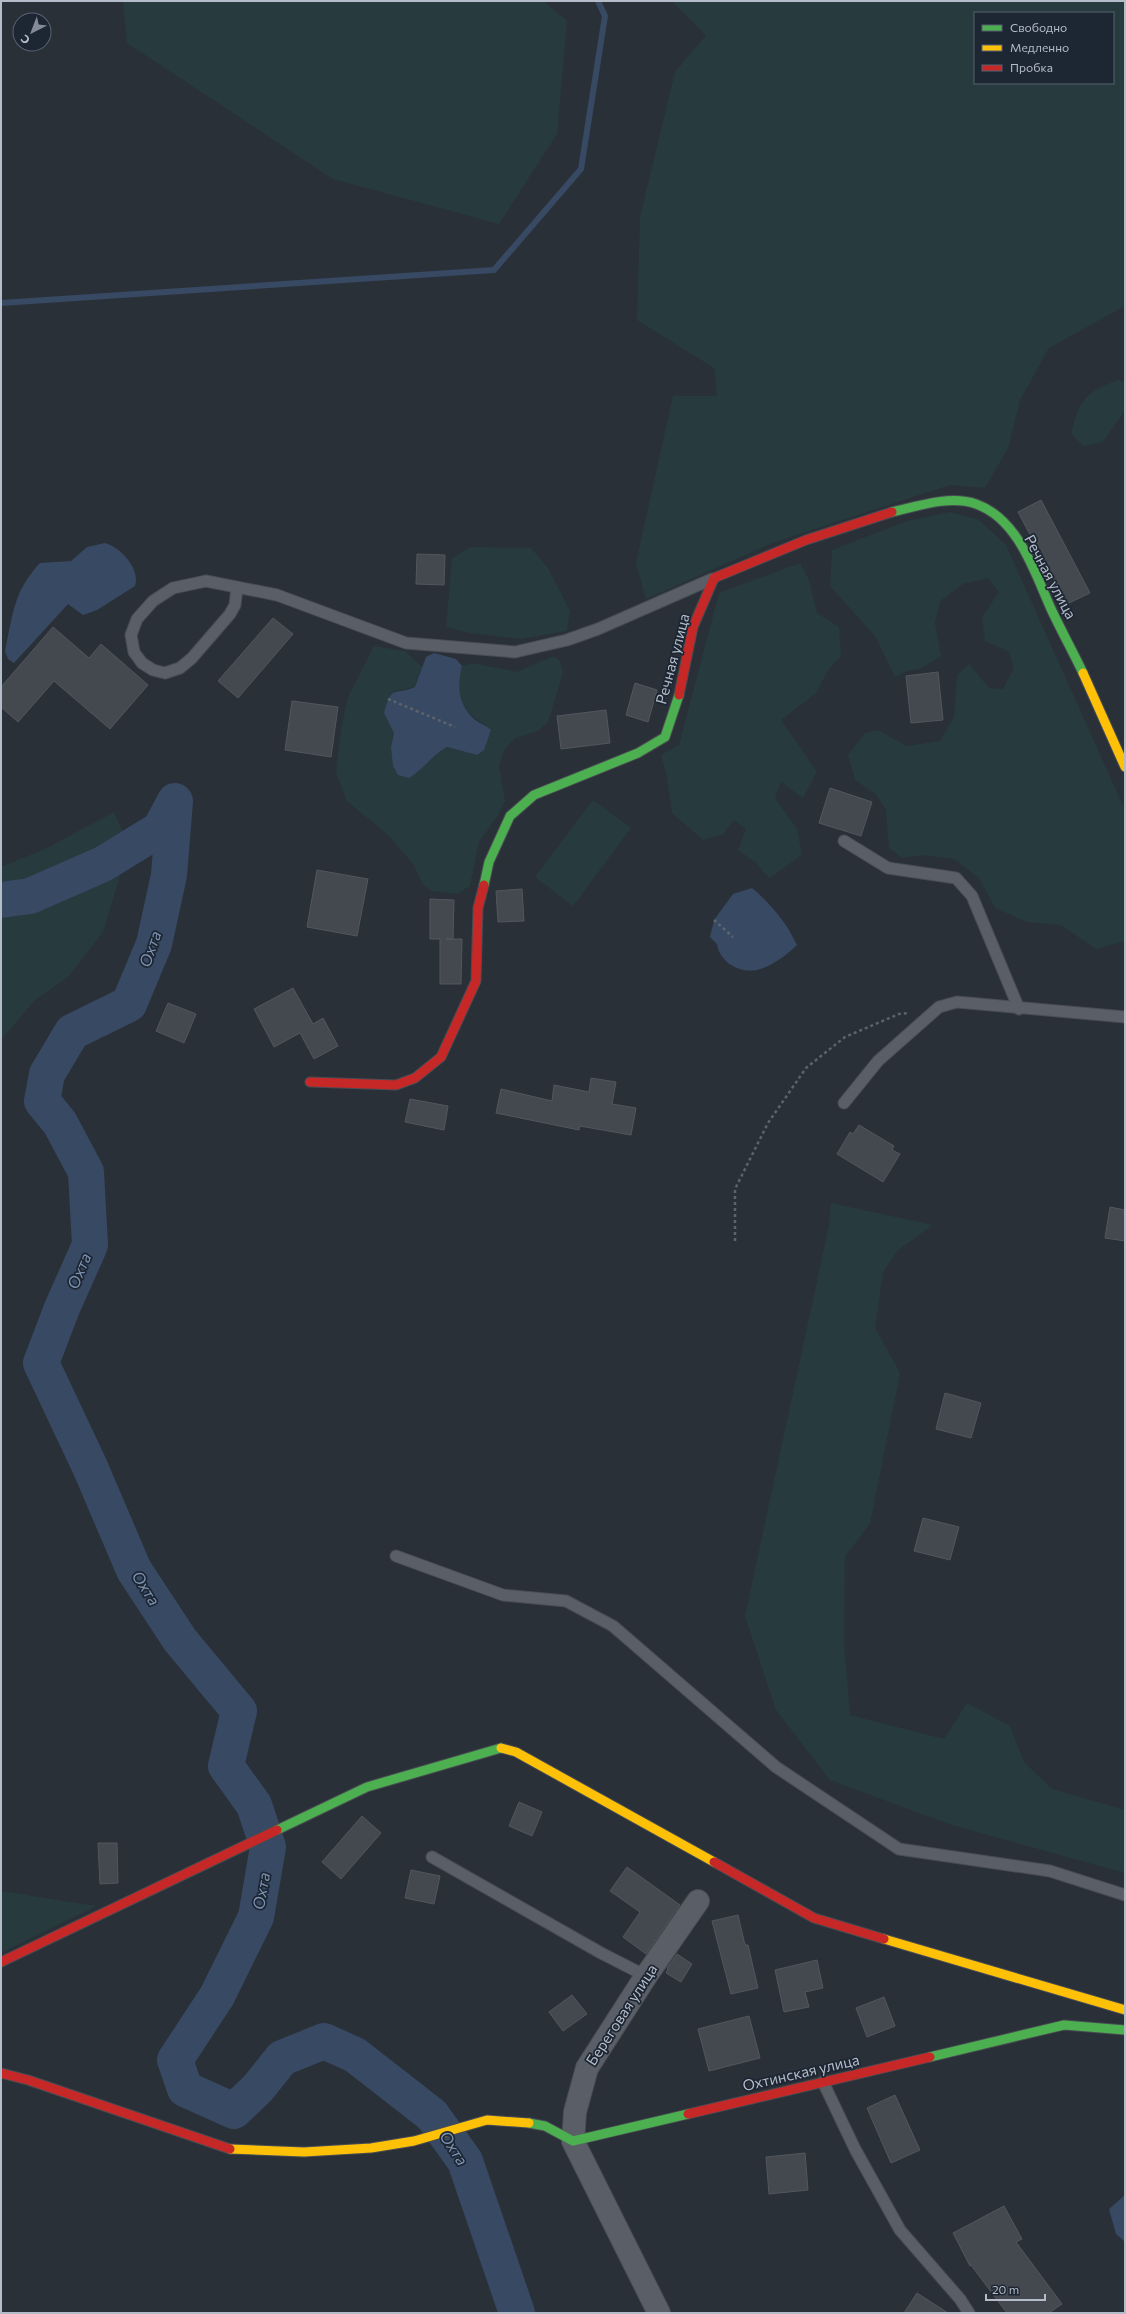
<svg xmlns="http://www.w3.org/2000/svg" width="1126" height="2314" viewBox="0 0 1126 2314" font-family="Commissioner,sans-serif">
<rect width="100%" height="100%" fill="#2a3038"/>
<g fill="#273a3e" fill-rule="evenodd">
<path d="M123 1H544L567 21 557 134 499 224 333 179 127 43Z"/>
<path d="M672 1H1125V306L1049 348 1020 400 1008 448 985 488 950 485 775 542 646 599 636 563 673 396H717L714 368 637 320 640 217 675 72 706 35ZM975 13H1113V83H975Z"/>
<path d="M1119 380 1125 382V410L1103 442 1083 446 1071 433C1080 400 1085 391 1119 380Z"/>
<path d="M950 512 979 520 1006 545 1125 810V941L1096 949 1061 925 1027 922 995 908 979 878 954 859 924 855 902 858 889 848 886 810 876 794 855 780 848 755 865 733 878 730 907 746 940 741 954 717 957 676 969 664 989 688 1003 689 1014 668 1009 652 985 641 982 617 999 592 988 578 963 584 940 601 935 623 941 656 920 669 907 671 895 677 875 636 830 586 832 550 907 521Z"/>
<path d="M470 547 531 548 548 568 570 611 567 631 521 639 470 633 446 627 452 559Z"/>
<path d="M800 563 809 580 817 613 839 627 841 656 828 670 816 693 781 720 817 772 803 798 781 782 775 798 797 829 802 855 769 878 755 862 738 850 746 829 734 820 723 834 703 840 672 813 666 772 661 755 679 745 719 593Z"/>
<path d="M374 646 405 651 422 667 415 687 395 691 384 713 394 733 391 747 416 774 438 752 447 747 477 755 486 725C460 711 455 693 462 666L472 663 517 672 554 656 560 661 563 673 548 722 538 731 515 738 504 750 499 767 505 801 497 817 479 842 470 886 457 894 431 891 423 884 413 864 388 835 347 801 336 773 341 730 348 697Z"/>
<path d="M593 800 631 828 573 906 535 877Z"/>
<path d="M114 812 129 846 103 932 69 976 34 1001 1 1040V867L45 849Z"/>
<path d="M831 1203 933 1225 898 1250 883 1272 875 1328 900 1373 870 1523 845 1557 844 1642 850 1715 944 1739 967 1703 1010 1726 1024 1762 1052 1789 1125 1810V1873L949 1824 830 1780 776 1710 745 1616 829 1225Z"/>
<path d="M1 1891 96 1906 1 1953Z"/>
</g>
<g fill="#384963">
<path d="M105 543C120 547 141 569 135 586L97 610 83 615 68 604 14 663 8 659 5 651C13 615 13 592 40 563L71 561 87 547Z"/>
<path d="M434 653 456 659 462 666C457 686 458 703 473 718 478 723 486 725 491 730L484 750 477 755 447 747C432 755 423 770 409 778L398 775 393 766 391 747 394 733 384 713C392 684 393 696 415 687L426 657Z"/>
<path d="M752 888C770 903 787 923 797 945 788 954 772 966 760 969 741 975 720 963 717 944L710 937 714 920 733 894Z"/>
<path d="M1125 2195V2242L1116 2234 1109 2209Z"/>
</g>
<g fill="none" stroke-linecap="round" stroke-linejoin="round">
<path stroke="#384963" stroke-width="6" d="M1 303 494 270 581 169 605 16 598 1"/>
<path stroke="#384963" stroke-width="36" d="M1 900 30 896 103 864 160 829 175 801 169 875 154 944 129 1004 72 1032 47 1074 42 1101 60 1123 86 1172 90 1245 62 1308 41 1363 90 1467 134 1570 180 1640 239 1711 226 1766 254 1805 268 1847 256 1917 217 1996 175 2060 185 2089 234 2111 258 2088 282 2058 324 2041 355 2055 432 2115 465 2161 517 2313"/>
</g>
<g fill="#444950" stroke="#52575f">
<path d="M1041 500 1090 593 1067 604 1018 512Z"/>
<path d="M417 554 445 555 444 585 416 584Z"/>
<path d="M273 618 293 634 238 698 218 681Z"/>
<path d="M53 627 89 658 101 644 148 685 110 729 54 681 18 722 1 707V687Z"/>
<path d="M938 672 943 720 911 723 906 676Z"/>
<path d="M635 683 657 690 648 722 626 715Z"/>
<path d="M292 701 338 707 331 757 285 750Z"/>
<path d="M606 710 610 743 561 749 557 716Z"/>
<path d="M830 788 872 802 861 836 819 823Z"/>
<path d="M317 870 368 879 357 936 307 927Z"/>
<path d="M522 889 524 921 498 922 496 891Z"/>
<path d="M430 899 454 900 453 939H446H462L461 984H440V939H430Z"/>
<path d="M293 988 313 1024 323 1018 338 1046 314 1059 300 1033 274 1047 254 1009Z"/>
<path d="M168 1003 196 1014 184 1043 156 1031Z"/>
<path d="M591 1078 616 1082 612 1104 636 1108 631 1135 580 1126 579 1130 496 1113 501 1089 552 1101 554 1085 589 1092Z"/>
<path d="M410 1099 448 1106 444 1130 405 1122Z"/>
<path d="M859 1125 894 1146 892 1150 900 1154 883 1182 837 1154 850 1132 853 1134Z"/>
<path d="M1110 1207 1125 1210V1241L1105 1238Z"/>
<path d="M945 1393 981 1403 971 1438 936 1429Z"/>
<path d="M923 1518 959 1527 950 1560 914 1551Z"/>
<path d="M519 1802 542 1812 532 1836 509 1826Z"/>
<path d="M362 1816 381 1833 341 1879 322 1862Z"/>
<path d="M98 1843H117L118 1883 100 1884Z"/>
<path d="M627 1867 680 1905 646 1954 623 1937 640 1912 610 1891Z"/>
<path d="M411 1870 440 1876 434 1904 405 1898Z"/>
<path d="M738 1915 745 1945H748L758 1988 731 1994 712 1921Z"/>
<path d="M677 1954 692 1964 681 1982 666 1973 668 1969 667 1968Z"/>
<path d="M817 1960 823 1988 805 1992 809 2007 784 2012 775 1970Z"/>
<path d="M572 1995 587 2014 563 2031 549 2012Z"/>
<path d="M884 1997 895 2026 867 2037 856 2008Z"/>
<path d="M749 2016 760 2058 709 2071 698 2029Z"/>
<path d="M895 2095 920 2150 891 2163 867 2108Z"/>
<path d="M805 2153 808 2190 769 2194 766 2157Z"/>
<path d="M1004 2206 1022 2239 1016 2242 1062 2304 1049 2313H1007L971 2265 970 2266 953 2233Z"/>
<path d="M917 2293 948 2313H904Z"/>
</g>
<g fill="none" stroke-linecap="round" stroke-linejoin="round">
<defs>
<g id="lane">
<path d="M237 587 235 605 230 614 192 658 180 668 165 673 153 670 142 663 134 652 131 635 137 619 153 601 173 588 206 581 277 595 406 643 515 652 567 640 598 629 712 579"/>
<path d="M844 841 888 868 956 878 972 896 1019 1009"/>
<path d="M844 1103 878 1061 939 1007 957 1002 1125 1017"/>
<path d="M396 1556 503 1595 566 1601 613 1626 776 1767 899 1849 1050 1871 1125 1895"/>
<path d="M432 1857 601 1953 646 1976"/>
<path d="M823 2082 855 2149 900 2230 960 2299 969 2313"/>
</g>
<path id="street" d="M659 2313 573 2141 575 2112 587 2068 646 1976 698 1901"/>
<g id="fast">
<path d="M892 512C918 506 950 495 976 504 1019 519 1035 574 1052 611 1062 632 1073 652 1083 673"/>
<path d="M484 885 489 862 510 816 534 795 638 753 665 737 679 695"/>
<path d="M277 1830 367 1787 501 1748"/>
<path d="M930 2057 1064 2025 1125 2030"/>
<path d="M529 2123 545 2126 573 2141 688 2114"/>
</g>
<g id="slow">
<path d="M1083 673 1125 767"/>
<path d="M501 1748 516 1752 714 1862"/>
<path d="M884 1939 1125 2010"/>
<path d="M230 2149 304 2152 371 2148 414 2141 487 2120 529 2123"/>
</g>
<g id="jam">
<path d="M679 695 693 627 714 578 806 540 892 512"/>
<path d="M310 1082 396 1085 415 1078 441 1057 476 981 478 908 484 885"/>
<path d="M714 1862 814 1918 884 1939"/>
<path d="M1 1962 277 1830"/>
<path d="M1 2073 28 2080 230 2149"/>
<path d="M688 2114 930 2057"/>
</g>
</defs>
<use href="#lane" stroke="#484c53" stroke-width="13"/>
<use href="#street" stroke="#484c53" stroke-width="24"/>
<use href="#fast" stroke="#484c53" stroke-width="11"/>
<use href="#slow" stroke="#484c53" stroke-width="11"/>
<use href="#jam" stroke="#484c53" stroke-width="11"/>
<g stroke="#5d636a" stroke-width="2.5" stroke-dasharray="3 3" stroke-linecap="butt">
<path d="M388 699 455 727"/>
<path d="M714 920 733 937"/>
<path d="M735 1241V1189L768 1123 806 1068 845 1037 899 1014 909 1013"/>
</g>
<use href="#lane" stroke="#5a5e66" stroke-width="11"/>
<use href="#street" stroke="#5a5e66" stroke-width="22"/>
<use href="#fast" stroke="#4caf50" stroke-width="9"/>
<use href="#slow" stroke="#ffc107" stroke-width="9"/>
<use href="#jam" stroke="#c62828" stroke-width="9"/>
</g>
<g text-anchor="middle" stroke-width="3.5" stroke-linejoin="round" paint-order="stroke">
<g font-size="15" fill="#b4bcc9" stroke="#1d2633">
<text transform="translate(1050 577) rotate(62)" y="5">Речная улица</text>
<text transform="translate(673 659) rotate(-75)" y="5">Речная улица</text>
<text transform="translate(622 2015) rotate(-57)" y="5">Береговая улица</text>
<text transform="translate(801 2073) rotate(-13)" y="5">Охтинская улица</text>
</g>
<g font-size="16" font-style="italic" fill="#7c92b1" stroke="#1d2633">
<text transform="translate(150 949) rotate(-71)" y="6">Охта</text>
<text transform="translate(79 1271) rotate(-67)" y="6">Охта</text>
<text transform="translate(146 1588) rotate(58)" y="6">Охта</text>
<text transform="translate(261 1891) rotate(-80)" y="6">Охта</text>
<text transform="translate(454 2148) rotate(57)" y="6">Охта</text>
</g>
</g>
<rect width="1126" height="2314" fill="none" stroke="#b4bcc9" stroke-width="4"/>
<rect x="974" y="12" width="140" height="72" fill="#1d2633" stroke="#59626f"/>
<rect x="982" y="25" width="20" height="6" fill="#4caf50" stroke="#59626f"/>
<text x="1010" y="32" font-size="12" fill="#b4bcc9">Свободно</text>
<rect x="982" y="45" width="20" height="6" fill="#ffc107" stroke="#59626f"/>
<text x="1010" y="52" font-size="12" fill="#b4bcc9">Медленно</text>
<rect x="982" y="65" width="20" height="6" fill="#c62828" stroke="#59626f"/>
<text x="1010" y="72" font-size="12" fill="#b4bcc9">Пробка</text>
<g transform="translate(32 32) rotate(222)"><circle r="19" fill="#1d2633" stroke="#59626f"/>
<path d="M0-3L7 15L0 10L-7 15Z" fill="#848b96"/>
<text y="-6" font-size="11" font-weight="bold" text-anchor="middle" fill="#b4bcc9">С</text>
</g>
<path d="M986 2294v6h59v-6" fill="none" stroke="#b4bcc9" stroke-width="2"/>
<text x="992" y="2294" font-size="12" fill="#b4bcc9" stroke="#1d2633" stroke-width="3" paint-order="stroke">20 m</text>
</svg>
